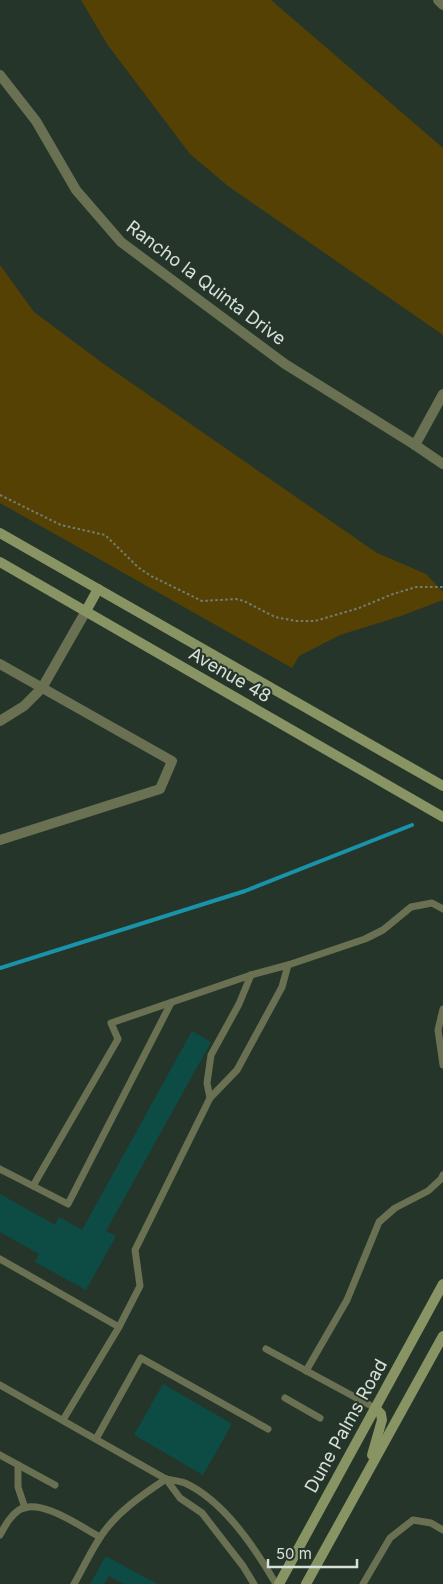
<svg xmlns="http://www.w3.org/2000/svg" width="443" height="1584" viewBox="0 0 443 1584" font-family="Inter,sans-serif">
<rect width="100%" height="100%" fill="#26352a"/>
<g fill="#554104">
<path d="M81 0H271L443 148V335L228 186 190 154 107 44Z"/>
<path d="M0 265 34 312 101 362 377 553 426 574 443 592V600L401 616 340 635 299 656 292 668 0 503Z"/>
</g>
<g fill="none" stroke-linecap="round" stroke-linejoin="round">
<path stroke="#1893aa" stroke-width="4" d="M0 968 245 891 412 825"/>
</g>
<g fill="#0c4c45">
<path d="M192 1031 211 1042 106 1231 116 1236 86 1290 35 1262 39 1254 0 1232V1194L55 1225 59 1217 82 1230Z"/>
<path d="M163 1384 232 1424 203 1475 134 1435Z"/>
<path d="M106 1556 157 1584H124L109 1576 104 1584H90Z"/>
</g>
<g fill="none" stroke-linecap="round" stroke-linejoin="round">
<path stroke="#717e74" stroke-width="2" stroke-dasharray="2.5 2.5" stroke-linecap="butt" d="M0 495 61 525 105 535 139 568 151 576 202 601 236 599 244 601 275 617 296 621H315L359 608 393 594 416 587H443"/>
<g stroke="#697152" stroke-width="7">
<path d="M443 1009 438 1030 443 1065"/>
<path d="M210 1098 237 1070 282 987 288 965"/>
<path d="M0 1169 33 1186 118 1039 111 1023 251 975 288 965 365 939 383 930 411 907 432 903 443 909"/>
<path d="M33 1186 68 1204 171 1003"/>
<path d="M0 1259 119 1327 63 1420"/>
<path d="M119 1327 140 1286 135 1250 210 1098 207 1083 211 1055 239 1004 251 975"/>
<path d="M266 1349 375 1408"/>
<path d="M306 1371 347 1300 379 1222 395 1208 428 1191 441 1179 443 1175"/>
<path d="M0 1385 166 1479C172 1480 179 1481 185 1483 224 1501 255 1548 276 1584"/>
<path d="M285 1398 320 1418"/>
<path d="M96 1439 141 1358 268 1429"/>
<path d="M0 1455 55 1485"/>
<path d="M18 1465V1487L25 1508"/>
<path d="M166 1479 180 1498 202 1513 243 1566 254 1584"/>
<path d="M0 1535C5 1526 10 1516 19 1510 40 1497 81 1527 100 1537"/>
<path d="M74 1584C83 1568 91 1551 101 1536 117 1512 142 1495 166 1479"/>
<path d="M363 1584 390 1538 413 1520 431 1523 443 1530"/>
</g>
<g stroke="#697152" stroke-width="10">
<path d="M438 0 443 5"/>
<path d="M0 75 36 121 76 190 121 242 285 364 415 445 443 464"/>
<path d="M415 445 443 394"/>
<path d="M0 664 172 761 160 789 0 840"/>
<path d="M0 721 24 706 42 688 86 611"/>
</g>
<g stroke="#889463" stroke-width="10">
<path d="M0 533 443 786"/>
<path d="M0 562 443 817"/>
<path d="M86 611 98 589"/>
<path d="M372 1455 382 1420 381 1414 375 1408"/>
<path d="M279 1584 443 1284"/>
<path d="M306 1584 443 1336"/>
</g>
</g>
<g text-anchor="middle" stroke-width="4" stroke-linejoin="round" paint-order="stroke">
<g font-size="18" fill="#d8e1d9" stroke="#26352a">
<text transform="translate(206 283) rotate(37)" y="6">Rancho la Quinta Drive</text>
<text transform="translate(230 675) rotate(30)" y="6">Avenue 48</text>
<text transform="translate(346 1426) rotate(-61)" y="6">Dune Palms Road</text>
</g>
</g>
<path d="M268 1559v8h89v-8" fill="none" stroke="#d8e1d9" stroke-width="2.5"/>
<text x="276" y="1559" font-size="15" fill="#d8e1d9" stroke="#26352a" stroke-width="4" paint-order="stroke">50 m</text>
</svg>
